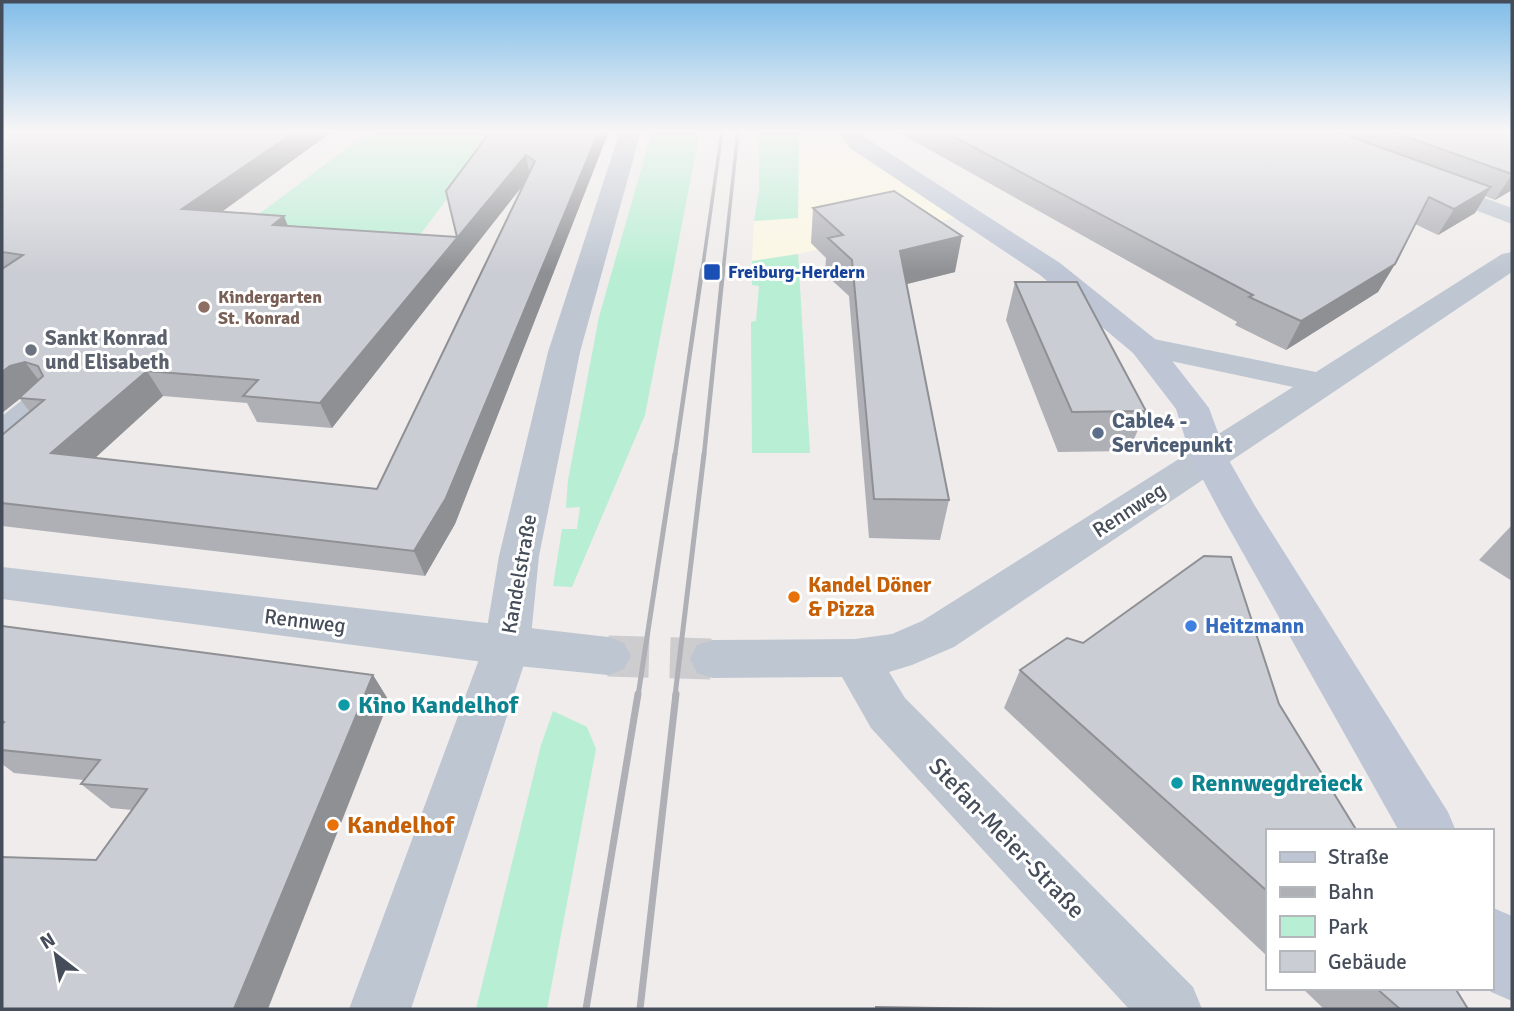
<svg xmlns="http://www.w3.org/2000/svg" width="1514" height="1011" viewBox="0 0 1514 1011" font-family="Signika,sans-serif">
<rect width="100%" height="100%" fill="#efeceb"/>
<path fill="#fbf7e3" d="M799 131H833L848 146 955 218 798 254 752 261 754 221 798 217Z"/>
<g fill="#b8eed3">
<path d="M380 131H498L404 256 251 220 351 145Z"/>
<path d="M652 131H700L645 415 572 587 553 586 562 529H577L580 507 566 508 568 480 599 317Z"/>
<path d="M759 131H799L798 218 754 221 759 191Z"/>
<path d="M798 254 810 453H752L751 322 756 321 759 286 752 285V261Z"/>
<path d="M553 711 587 727 596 749 547 1009H476L541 745Z"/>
</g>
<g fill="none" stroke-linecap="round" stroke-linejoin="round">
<path stroke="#cdccce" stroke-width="41" stroke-dasharray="41 21" stroke-linecap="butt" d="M608 656 713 659"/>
<g fill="#bec6d1" fill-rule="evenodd">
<path d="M620 131H641L580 352 539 556 530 646 411 1009H349L484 646 499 556 548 352Z"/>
<path d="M1433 179 1512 208V224L1425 191 1421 186 1425 181Z"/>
<path d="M43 390 55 393 60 400 55 407 14 442 2 445V416L31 393Z"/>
</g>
<g fill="#bec6d1" fill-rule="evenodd">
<path d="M1512 252V272L954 647 912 665 889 672 905 698 1193 987 1202 1009H1129L871 728 842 677 713 678 697 673 690 659 697 645 713 640 855 639 892 634 922 621 1293 387 1133 353 1128 346 1133 339 1144 337 1316 372 1502 254Z"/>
<path d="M2 567 608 637 624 643 631 656 624 669 608 675 507 665 2 599Z"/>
</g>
<g fill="#bec6d5" fill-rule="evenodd">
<path d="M837 131H859L866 138 1060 263 1155 339 1209 408 1227 457 1255 506 1448 812 1456 831H1399L1221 514 1191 457 1176 409 1133 353 1040 275 850 148Z"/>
<path d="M1491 907 1512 916V1001L1491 992 1488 988H1491Z"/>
</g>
<g stroke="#aeb0b6" stroke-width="3.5">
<path d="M702 272 722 131"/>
<path d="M723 272 738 131"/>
</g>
<g stroke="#aeb0b6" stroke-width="4.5">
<path d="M675 455 702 270"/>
<path d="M704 455 723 270"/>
</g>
<g stroke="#aeb0b6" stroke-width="5">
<path d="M638 696 675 454"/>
<path d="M675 696 704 454"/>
</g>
<g stroke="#aeb0b6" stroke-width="7">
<path d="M586 1009 638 694"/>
<path d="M640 1009 676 694"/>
</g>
</g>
<g fill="#afb0b6" fill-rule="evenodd">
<path d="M2 131H333L221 212 287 226 457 237 491 131H609L455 524 425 576 2 526V435L30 412 20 399 2 413ZM524 184 377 489 95 458 163 396 247 403 257 422 332 428Z"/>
<path d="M896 131H1512V190L1495 200 1485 196 1475 213 1438 235 1415 224 1395 264 1378 292 1286 350 1235 325 1237 322Z"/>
<path d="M813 208 955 272 907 284 949 500 940 540 869 538 849 296 825 274 826 258 811 243Z"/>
<path d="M1015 282 1146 411 1129 451 1058 452 1006 320Z"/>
<path d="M1512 525V581L1479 560Z"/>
<path d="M2 626 373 675 389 701 96 860 132 810 111 808 81 784 84 780 14 773 2 764Z"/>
<path d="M1020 670 1267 831V956L1004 708Z"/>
<path d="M1302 988H1455L1468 1009H1324Z"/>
</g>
<g fill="#8e9094">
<path d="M296 131H333L194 232 182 209Z"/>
<path d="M599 131H609L455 524 425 576 414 551Z"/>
<path d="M526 155 530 176 332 428 320 403Z"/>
<path d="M1512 174V190L1495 200Z"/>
<path d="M1491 187 1475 213 1438 235 1454 209Z"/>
<path d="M284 216 293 239 273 225Z"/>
<path d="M962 236 955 272 895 287 900 251Z"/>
<path d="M1395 264 1378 292 1286 350 1301 321Z"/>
<path d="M25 362 44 387 29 391 2 413V372L10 366Z"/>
<path d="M147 371 163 396 72 479 51 453Z"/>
<path d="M373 675 389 701 268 1009H234Z"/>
</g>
<g fill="#cbcdd4" stroke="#8e9094" stroke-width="2" fill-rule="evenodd">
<path d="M10 131H296L182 209 284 216 273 225 457 237 446 191 491 131H599L446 498 414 551 2 503V435L44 400 19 398 43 376 38 366 25 362 10 366 2 372V269L23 255 2 252V135ZM526 155 535 161 377 489 51 453 147 371 258 380 243 396 320 403Z"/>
<path d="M943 131H1335L1491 187 1454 209 1429 197 1395 264 1301 321 1249 297 1253 295Z"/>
<path d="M1390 131H1512V174Z"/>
<path d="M894 191 962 236 900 251 949 500 874 499 852 260 828 238 843 235 813 208Z"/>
<path d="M1015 282H1077L1146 411 1072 412Z"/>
<path d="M1204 556 1231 557 1279 704 1357 831H1267V891L1020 670 1067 638 1083 643Z"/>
<path d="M2 626 373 675 234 1009H2V857L96 860 147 789 81 784 100 760 2 750V724L4 722 2 721Z"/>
<path d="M1376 988H1455L1468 1009H1400Z"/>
<path d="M876 1007 1004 1009H876Z"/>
</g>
<linearGradient id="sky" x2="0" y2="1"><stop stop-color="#80bde9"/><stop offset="0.48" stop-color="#f8f6f6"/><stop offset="1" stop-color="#f8f6f6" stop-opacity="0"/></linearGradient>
<rect width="1514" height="273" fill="url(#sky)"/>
<rect fill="#1a4fb4" stroke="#fff" stroke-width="2.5" x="703" y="263" width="18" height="18" rx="3.5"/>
<circle fill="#8d6e63" stroke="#fff" stroke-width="2.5" cx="204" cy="307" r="7"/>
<circle fill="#6b7280" stroke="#fff" stroke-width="2.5" cx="31" cy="350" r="7"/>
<circle fill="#5c6f8a" stroke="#fff" stroke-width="2.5" cx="1098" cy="433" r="7"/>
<g fill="#e8710a" stroke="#fff" stroke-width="2.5">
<circle cx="794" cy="597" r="7"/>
<circle cx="333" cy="825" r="7"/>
</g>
<circle fill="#3f7fe0" stroke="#fff" stroke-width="2.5" cx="1191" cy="626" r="7"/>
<g fill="#0f9aa8" stroke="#fff" stroke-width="2.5">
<circle cx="344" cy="705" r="7"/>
<circle cx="1177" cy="783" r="7"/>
</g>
<g text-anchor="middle" stroke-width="6" stroke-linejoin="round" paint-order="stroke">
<g font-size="18" font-weight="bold" fill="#164399" stroke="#fff" text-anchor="start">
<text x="728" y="278">Freiburg-Herdern</text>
</g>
<g font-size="18" font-weight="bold" fill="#785e54" stroke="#fff" text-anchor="start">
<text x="218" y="303">Kindergarten<tspan x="218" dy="21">St. Konrad</tspan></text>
</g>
<g font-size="21" font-weight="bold" fill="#5b616d" stroke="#fff" text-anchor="start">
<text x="45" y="345">Sankt Konrad<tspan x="45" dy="24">und Elisabeth</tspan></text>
</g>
<g font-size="21" font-weight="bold" fill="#4e5e75" stroke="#fff" text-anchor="start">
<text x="1112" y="428">Cable4 -<tspan x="1112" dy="24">Servicepunkt</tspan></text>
</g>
<g font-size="21" fill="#444d59" stroke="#fff">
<text transform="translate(1129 510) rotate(-33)" y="7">Rennweg</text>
<text transform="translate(519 574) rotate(-80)" y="7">Kandelstraße</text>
<text transform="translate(305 621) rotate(7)" y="7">Rennweg</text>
</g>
<g font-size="21" font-weight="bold" fill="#c56008" stroke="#fff" text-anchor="start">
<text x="808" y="592">Kandel Döner<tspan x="808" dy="24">&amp; Pizza</tspan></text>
</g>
<g font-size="21" font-weight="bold" fill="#366cbe" stroke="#fff" text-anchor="start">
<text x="1205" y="633">Heitzmann</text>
</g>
<g font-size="24" font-weight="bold" fill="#0d838f" stroke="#fff" text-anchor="start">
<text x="358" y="713">Kino Kandelhof</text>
<text x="1191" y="791">Rennwegdreieck</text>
</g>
<g font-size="24" font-weight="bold" fill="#c56008" stroke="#fff" text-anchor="start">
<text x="347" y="833">Kandelhof</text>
</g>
<g font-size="24" fill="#444d59" stroke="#fff">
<text transform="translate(1007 838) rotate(46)" y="8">Stefan-Meier-Straße</text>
</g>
</g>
<rect width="1514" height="1011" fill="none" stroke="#444d59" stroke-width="7"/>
<rect x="1266" y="829" width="228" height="161" fill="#ffffff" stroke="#b4b8bd" stroke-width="2"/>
<rect x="1280" y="852" width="35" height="10" fill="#bec6d5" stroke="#b4b8bd" stroke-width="2"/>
<text x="1328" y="864" font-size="21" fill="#444d59">Straße</text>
<rect x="1280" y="887" width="35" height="10" fill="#aeb0b6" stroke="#b4b8bd" stroke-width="2"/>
<text x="1328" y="899" font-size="21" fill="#444d59">Bahn</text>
<rect x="1280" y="916" width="35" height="21" fill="#b8eed3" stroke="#b4b8bd" stroke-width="2"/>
<text x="1328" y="934" font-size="21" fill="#444d59">Park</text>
<rect x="1280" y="951" width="35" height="21" fill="#cbcdd4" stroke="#b4b8bd" stroke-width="2"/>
<text x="1328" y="969" font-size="21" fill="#444d59">Gebäude</text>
<g transform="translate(56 955) rotate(329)" stroke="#ffffff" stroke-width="5" paint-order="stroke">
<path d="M0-5L12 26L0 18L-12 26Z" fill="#444d59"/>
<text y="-10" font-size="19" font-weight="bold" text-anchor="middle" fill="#444d59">N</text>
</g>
</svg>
